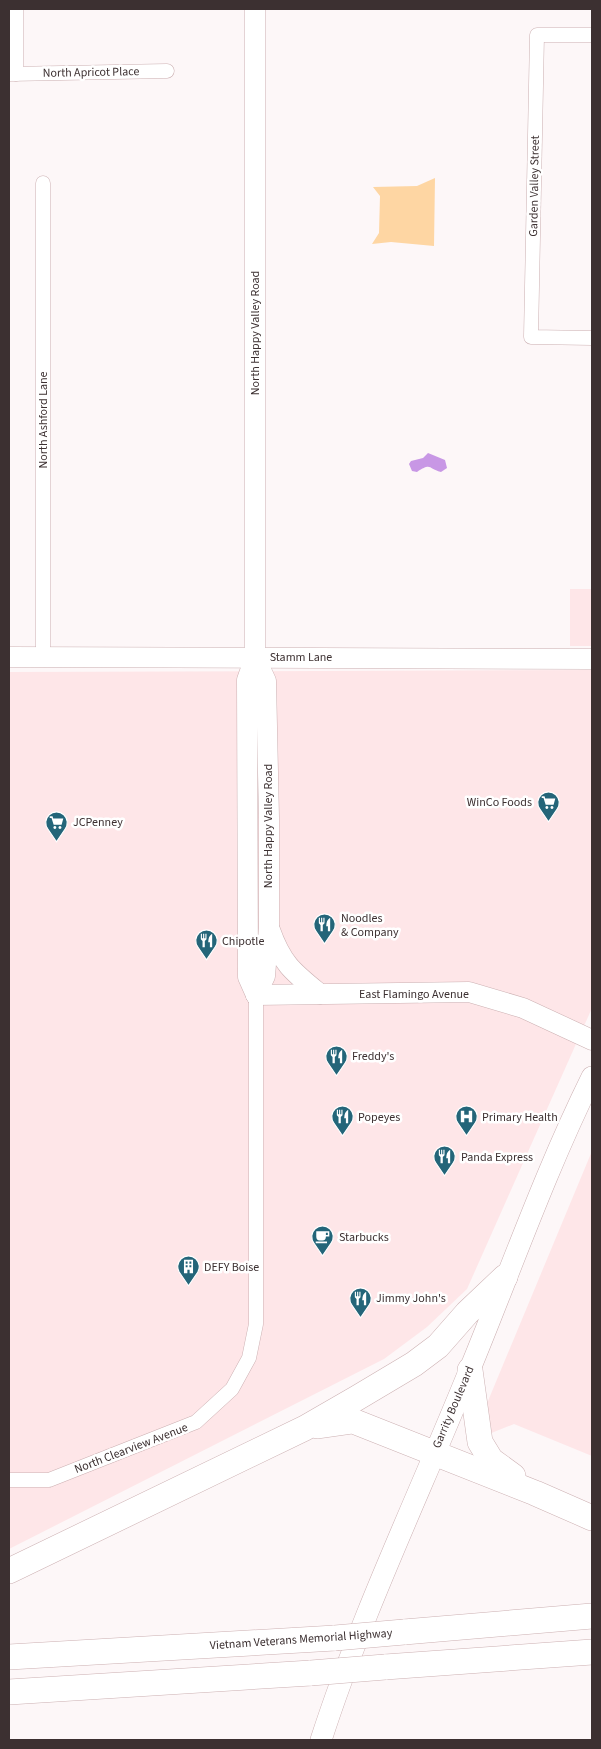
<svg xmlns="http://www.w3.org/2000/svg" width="601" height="1749" viewBox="0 0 601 1749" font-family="'Source Sans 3',sans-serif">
<rect width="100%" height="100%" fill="#fdf7f8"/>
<g fill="#fee6e8">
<rect x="570" y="589" width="22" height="57"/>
<path d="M592 670V1008L467 1289 427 1327 384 1359 9 1549V672Z"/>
<path d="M592 1151V1456L514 1424 489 1434 485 1414 488 1401Z"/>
</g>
<path fill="#fed6a3" d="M435 178 434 246 391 242 372 244 379 233 380 196 373 187 417 186Z"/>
<path fill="#c897e5" d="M428 453 445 460 447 468 441 472C428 469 432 462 417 472L412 471 409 464 411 461 423 458Z"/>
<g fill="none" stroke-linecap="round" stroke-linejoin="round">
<defs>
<g id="street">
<path d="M592 35H537L531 337 592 338"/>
<path d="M9 74 167 71"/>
<path d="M16 74V9"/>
<path d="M43 657V183"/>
<path d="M9 1480H49L196 1422 232 1389 249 1358 256 1324V995"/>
</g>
<g id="secondary">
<path d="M255 9V657L247 680 248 977 256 995"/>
<path d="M9 657 592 659"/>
<path d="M255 657 266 681 269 818V928L265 976 256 995"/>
<path d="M270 930C282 964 293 972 320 994"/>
<path d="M256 995 469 992 523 1008 592 1040"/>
</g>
<path id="primary" d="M321 1740C362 1613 420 1493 470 1369 510 1272 545 1172 592 1077"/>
<g id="highway">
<path d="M470 1370 480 1442 491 1460 513 1476"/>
<path d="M318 1426 353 1421 535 1493 592 1518"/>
<path d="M9 1571 305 1428 357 1398 414 1364 438 1346 467 1313 505 1277"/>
<path d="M404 1632 592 1616"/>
<path d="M9 1657 335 1638"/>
<path d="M385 1667 592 1652"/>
<path d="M9 1692 311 1673"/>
</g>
</defs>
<use href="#street" stroke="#ccb0b2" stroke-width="15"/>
<use href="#secondary" stroke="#ccb0b2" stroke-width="21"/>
<use href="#primary" stroke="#ccb0b2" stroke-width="22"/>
<use href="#highway" stroke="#ccb0b2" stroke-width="26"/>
<use href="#street" stroke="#fff" stroke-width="14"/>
<use href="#secondary" stroke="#fff" stroke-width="20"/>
<use href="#primary" stroke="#fff" stroke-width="21"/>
<use href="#highway" stroke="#fff" stroke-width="25"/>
<defs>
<g id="highway-bridge">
<path d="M335 1638 404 1632"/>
<path d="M311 1673 385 1667"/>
</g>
</defs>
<use href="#highway-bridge" stroke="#ccb0b2" stroke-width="26" stroke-linecap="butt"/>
<use href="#highway-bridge" stroke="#fff" stroke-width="25"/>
</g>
<defs>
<symbol id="supermarket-pin" viewBox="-11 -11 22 30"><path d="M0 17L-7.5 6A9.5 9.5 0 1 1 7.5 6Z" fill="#246579" stroke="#fff"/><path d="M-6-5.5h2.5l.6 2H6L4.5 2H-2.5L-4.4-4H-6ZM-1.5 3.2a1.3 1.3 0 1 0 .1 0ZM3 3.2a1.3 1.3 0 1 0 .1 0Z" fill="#fff"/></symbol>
<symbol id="restaurant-pin" viewBox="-11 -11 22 30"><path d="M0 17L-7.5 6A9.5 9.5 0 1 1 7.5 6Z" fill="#246579" stroke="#fff"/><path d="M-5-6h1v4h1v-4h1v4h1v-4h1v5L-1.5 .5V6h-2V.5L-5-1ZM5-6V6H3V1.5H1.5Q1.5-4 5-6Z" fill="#fff"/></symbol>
<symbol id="hospital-pin" viewBox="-11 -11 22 30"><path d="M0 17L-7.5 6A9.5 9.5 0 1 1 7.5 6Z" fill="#246579" stroke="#fff"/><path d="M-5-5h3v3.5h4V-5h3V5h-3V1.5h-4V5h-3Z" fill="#fff"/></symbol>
<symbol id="cafe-pin" viewBox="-11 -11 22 30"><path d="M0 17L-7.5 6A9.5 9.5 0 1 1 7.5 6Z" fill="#246579" stroke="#fff"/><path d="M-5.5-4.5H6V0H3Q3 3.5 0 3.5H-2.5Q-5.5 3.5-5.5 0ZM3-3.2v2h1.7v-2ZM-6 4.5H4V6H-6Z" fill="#fff"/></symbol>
<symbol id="building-pin" viewBox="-11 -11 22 30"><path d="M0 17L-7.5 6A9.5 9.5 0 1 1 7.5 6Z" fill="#246579" stroke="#fff"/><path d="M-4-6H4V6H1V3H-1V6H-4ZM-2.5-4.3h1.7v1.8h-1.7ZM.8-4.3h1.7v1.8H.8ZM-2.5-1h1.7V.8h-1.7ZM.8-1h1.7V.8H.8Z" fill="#fff"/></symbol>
</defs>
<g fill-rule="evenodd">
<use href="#supermarket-pin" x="536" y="790" width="25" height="34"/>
<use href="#supermarket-pin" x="44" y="810" width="25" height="34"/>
<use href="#restaurant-pin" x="312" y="912" width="25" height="34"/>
<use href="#restaurant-pin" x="194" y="928" width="25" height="34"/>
<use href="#restaurant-pin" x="324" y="1044" width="25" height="34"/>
<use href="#restaurant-pin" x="330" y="1104" width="25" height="34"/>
<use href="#hospital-pin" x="454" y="1104" width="25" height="34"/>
<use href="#restaurant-pin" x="432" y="1144" width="25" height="34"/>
<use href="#cafe-pin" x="310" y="1224" width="25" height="34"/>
<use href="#building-pin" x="176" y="1254" width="25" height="34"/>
<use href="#restaurant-pin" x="348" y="1286" width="25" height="34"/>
</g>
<g text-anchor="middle" stroke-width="5" stroke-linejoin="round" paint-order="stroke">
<g font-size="12" fill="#3c3031" stroke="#fff">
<text transform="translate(91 72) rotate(-1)" y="4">North Apricot Place</text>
<text transform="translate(534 186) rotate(-89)" y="4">Garden Valley Street</text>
<text transform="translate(255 333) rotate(-90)" y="4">North Happy Valley Road</text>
<text transform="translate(43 420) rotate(-90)" y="4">North Ashford Lane</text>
<text x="301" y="661">Stamm Lane</text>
<text transform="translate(268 826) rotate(-90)" y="4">North Happy Valley Road</text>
<text x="414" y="998">East Flamingo Avenue</text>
<text transform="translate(453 1407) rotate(-67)" y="4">Garrity Boulevard</text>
<text transform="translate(131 1448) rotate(-21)" y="4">North Clearview Avenue</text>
<text transform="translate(301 1639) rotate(-4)" y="4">Vietnam Veterans Memorial Highway</text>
</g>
<g font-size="12" fill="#3c3031" stroke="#fff" text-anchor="start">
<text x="532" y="806" text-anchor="end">WinCo Foods</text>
<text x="73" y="826">JCPenney</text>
<text x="341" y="922">Noodles<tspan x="341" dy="14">&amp; Company</tspan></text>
<text x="222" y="945">Chipotle</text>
<text x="352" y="1060">Freddy's</text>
<text x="358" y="1121">Popeyes</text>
<text x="482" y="1121">Primary Health</text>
<text x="461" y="1161">Panda Express</text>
<text x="339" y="1241">Starbucks</text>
<text x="204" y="1271">DEFY Boise</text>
<text x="376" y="1302">Jimmy John's</text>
</g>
</g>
<rect width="601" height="1749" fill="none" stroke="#3c3031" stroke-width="20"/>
</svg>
